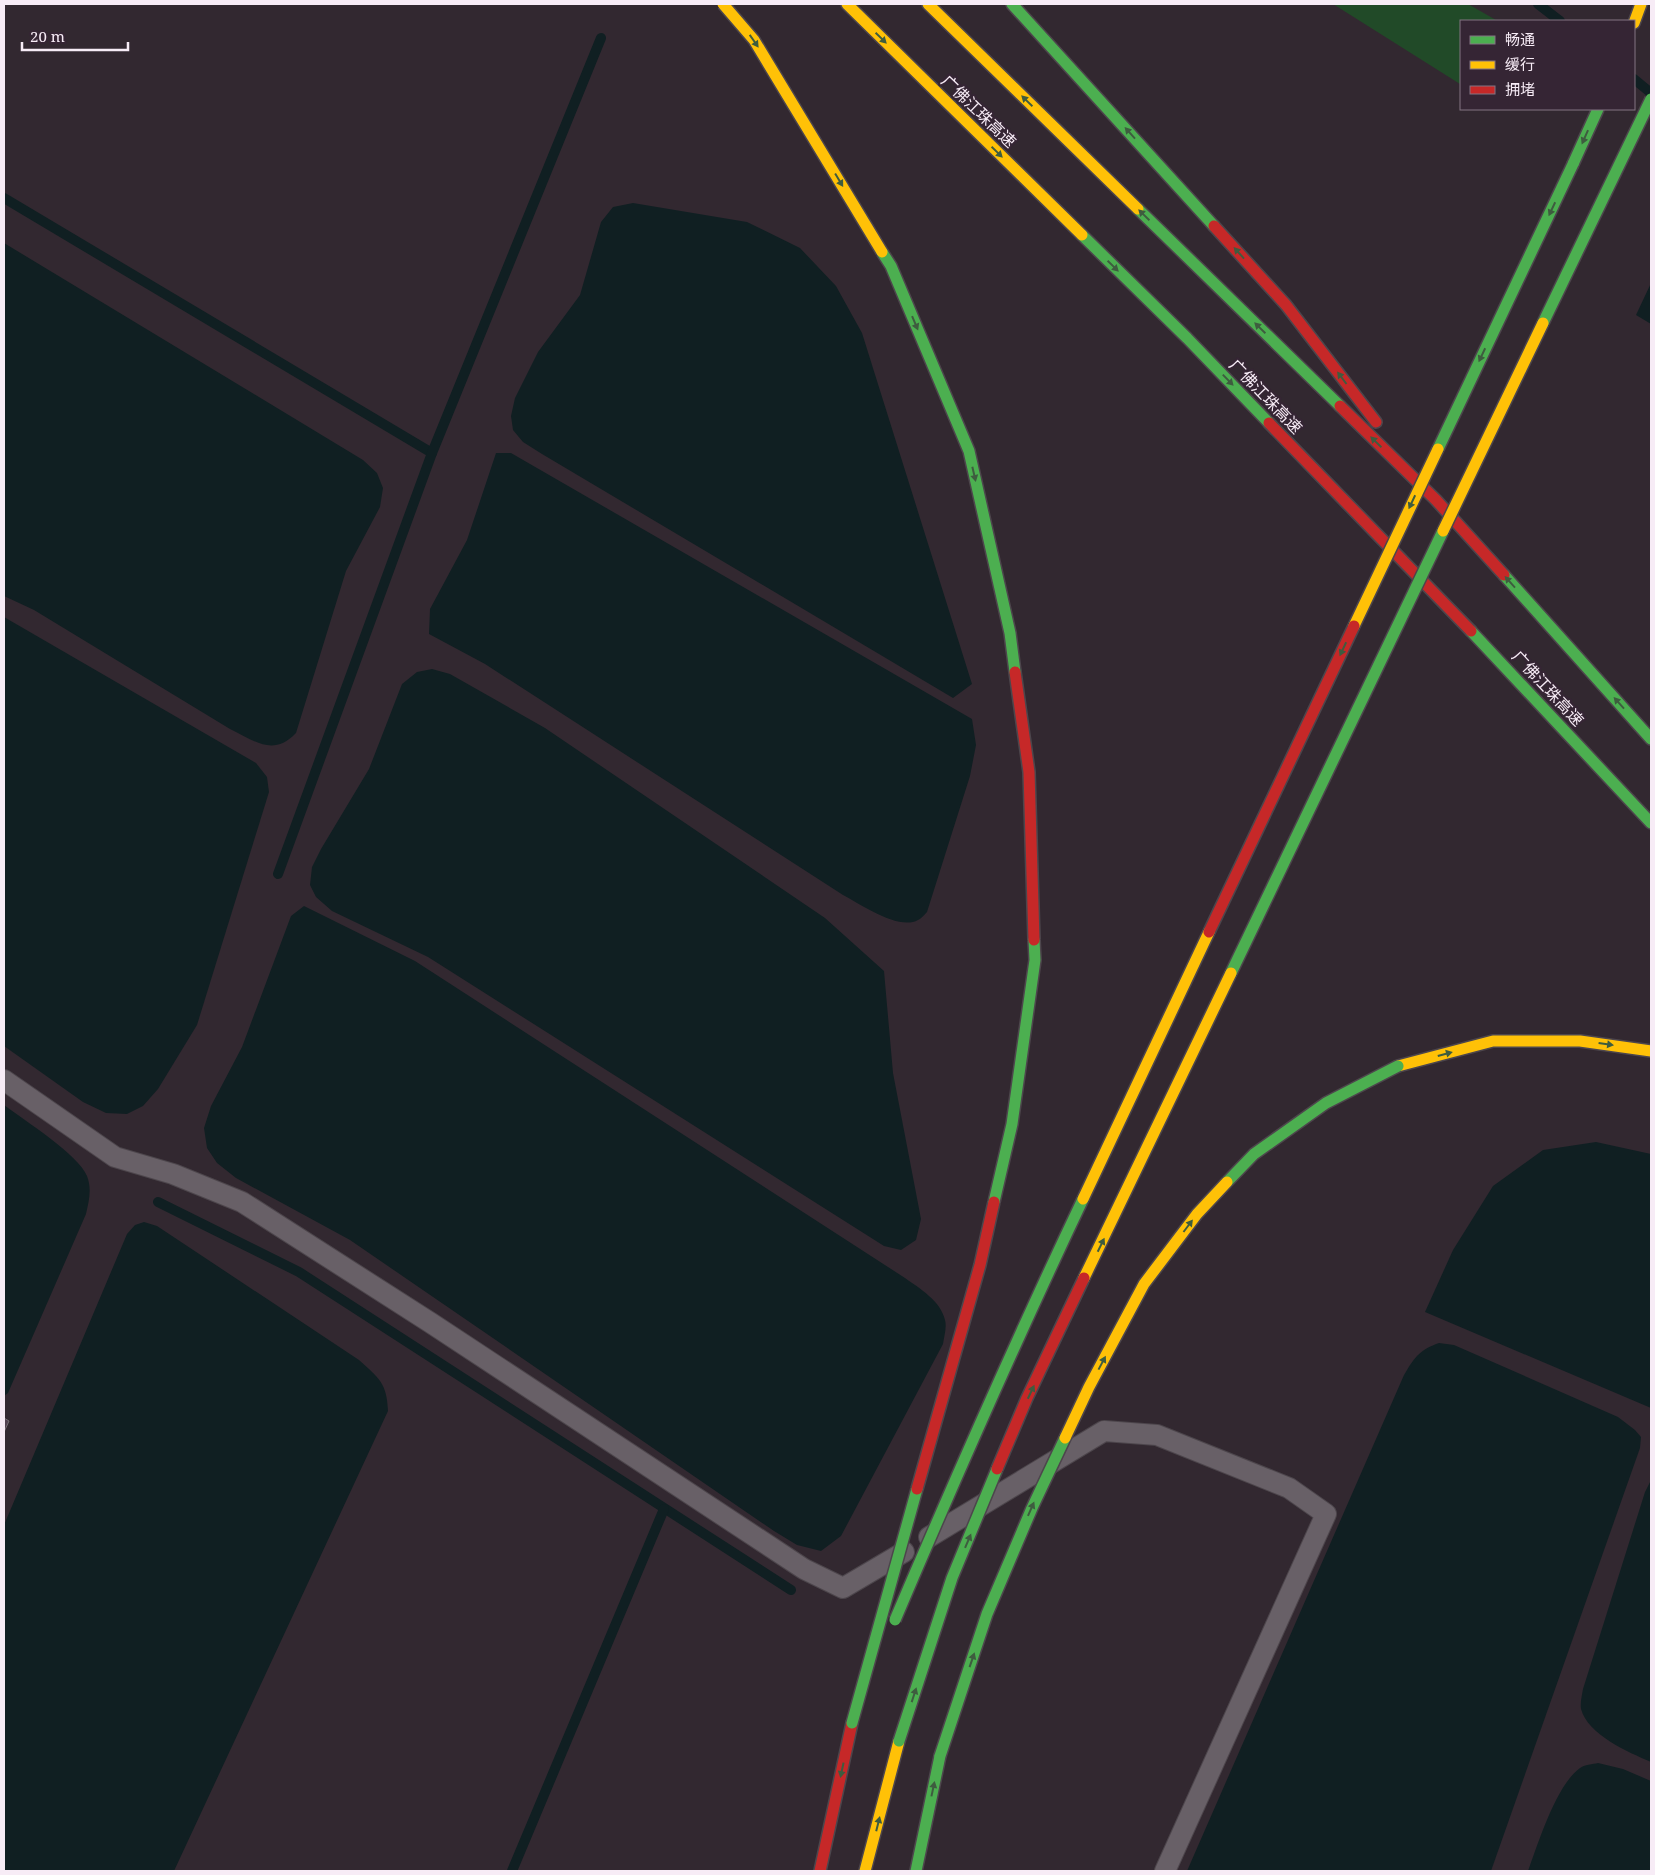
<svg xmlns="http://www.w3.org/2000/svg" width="1655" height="1875" viewBox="0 0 1655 1875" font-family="'Noto Serif','Noto Sans SC',serif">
<rect width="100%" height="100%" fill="#322830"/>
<path fill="#214a28" d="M1333 4H1468L1496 20 1461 21V82L1460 84Z"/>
<g fill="#101f22">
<path d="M633 203 747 222 800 248 836 286 862 333 972 684 953 698 542 454 523 442 513 430 511 416 515 398 538 352 580 295 601 222 613 207Z"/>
<path d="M4 243 363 460 377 473 383 488 380 507 346 571 296 733C273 757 255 741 230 729L34 610 4 596Z"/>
<path d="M1651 283V324L1636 315Z"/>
<path d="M496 453H511L972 719 976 745 970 776 927 912C924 915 921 919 918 920 899 931 860 904 843 895L485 664 429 634 430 609 467 540Z"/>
<path d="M4 617 256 763 267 777 269 792 197 1025 158 1089 143 1106 127 1114 106 1113 83 1102 4 1046Z"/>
<path d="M432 669 450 674 545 728 825 918 884 971 893 1073 921 1219 916 1240 901 1250 884 1246 428 957 332 911 316 897 310 885 312 867 321 849 369 769 402 684 417 672Z"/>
<path d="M304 906 415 961 905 1278C919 1288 941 1301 945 1320 947 1327 944 1337 943 1344L841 1536 821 1551 797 1545 774 1531 350 1240 236 1178 217 1163 207 1148 204 1128 211 1106 242 1047 291 916Z"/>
<path d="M4 1105C24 1120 79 1155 87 1176 92 1189 89 1201 86 1214L8 1393 4 1396Z"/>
<path d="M1596 1142 1651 1154V1408L1425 1312 1453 1250 1493 1186 1543 1150Z"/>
<path d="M144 1222 157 1226 359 1360C379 1378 387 1383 388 1411L174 1871H4V1525L127 1234 135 1225Z"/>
<path d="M1439 1343 1454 1345 1618 1417 1635 1430 1641 1437 1640 1448 1491 1871H1187L1404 1375C1414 1358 1419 1350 1439 1343Z"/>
<path d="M1651 1480V1762C1628 1752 1588 1735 1581 1709 1580 1703 1582 1695 1583 1689L1645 1492Z"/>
<path d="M1598 1763 1623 1769 1651 1781V1871H1528C1538 1844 1556 1785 1580 1768 1584 1765 1593 1764 1598 1763Z"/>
</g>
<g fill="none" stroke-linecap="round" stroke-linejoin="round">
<g stroke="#101f22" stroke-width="10">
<path d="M1538 4 1560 21"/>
<path d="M1634 79 1651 93"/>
<path d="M4 198 432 453"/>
<path d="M278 874 432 453 601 38"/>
<path d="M158 1202 299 1272 791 1590"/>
<path d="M512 1871 664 1509"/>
</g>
</g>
<path fill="#514150" stroke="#756c73" d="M4 1418 9 1421 4 1432Z"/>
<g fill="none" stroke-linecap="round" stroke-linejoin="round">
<defs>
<g id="lane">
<path d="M4 1080 115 1157 173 1174 242 1202 431 1323 804 1569 843 1588 904 1552"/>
<path d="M929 1537 1104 1431 1157 1435 1289 1488 1326 1514 1165 1871"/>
</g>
<g id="fast">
<path d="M1012 4 1214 226"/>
<path d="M1573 164 1598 109"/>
<path d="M1138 209 1340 406"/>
<path d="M1082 235 1187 338 1269 423"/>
<path d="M1504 575 1651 739"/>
<path d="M1471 631 1651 823"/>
<path d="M916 1871 940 1756"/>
</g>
<g id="slow">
<path d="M847 4 1082 235"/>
<path d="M928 4 1138 209"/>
<path d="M1634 23 1641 4"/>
<path d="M1398 1066 1493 1041H1580L1651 1051"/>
<path d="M865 1871 899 1741"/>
</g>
<g id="jam">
<path d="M1214 226 1286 305 1376 422"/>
<path d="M1340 406 1436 500 1504 575"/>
<path d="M1269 423 1471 631"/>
<path d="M820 1871 852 1723"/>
</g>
</defs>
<use href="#lane" stroke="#4d464c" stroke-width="22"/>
<use href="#fast" stroke="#4d464c" stroke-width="14"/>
<use href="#slow" stroke="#4d464c" stroke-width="14"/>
<use href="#jam" stroke="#4d464c" stroke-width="14"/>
<use href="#lane" stroke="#686067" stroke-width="20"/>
<use href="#fast" stroke="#4caf50" stroke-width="11"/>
<use href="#slow" stroke="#ffc107" stroke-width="11"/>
<use href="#jam" stroke="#c62828" stroke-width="11"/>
<defs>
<g id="fast-bridge">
<path d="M882 252 891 266 969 451 1010 633 1015 672"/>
<path d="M1543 323 1651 99"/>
<path d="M1438 449 1573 164"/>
<path d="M1231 973 1443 531"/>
<path d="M1227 1182 1254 1154 1326 1103 1398 1066"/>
<path d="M994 1202 1012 1124 1035 960 1034 940"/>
<path d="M895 1620C955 1479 1017 1338 1083 1199"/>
<path d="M852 1723 917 1489"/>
<path d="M899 1741 952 1578 997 1469"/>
<path d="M940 1756 987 1614 1032 1508 1065 1438"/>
</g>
<g id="slow-bridge">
<path d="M723 4 754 40 882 252"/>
<path d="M1443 531 1543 323"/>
<path d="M1354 626 1438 449"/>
<path d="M1083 1199 1209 932"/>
<path d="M1084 1278 1231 973"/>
<path d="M1065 1438 1089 1387 1144 1284 1197 1214 1227 1182"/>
</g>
<g id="jam-bridge">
<path d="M1015 672 1029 772 1034 940"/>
<path d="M1209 932 1354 626"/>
<path d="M997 1469 1027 1398 1084 1278"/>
<path d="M917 1489 980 1265 994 1202"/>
</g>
</defs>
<use href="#fast-bridge" stroke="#4d464c" stroke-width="14" stroke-linecap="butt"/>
<use href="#slow-bridge" stroke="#4d464c" stroke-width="14" stroke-linecap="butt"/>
<use href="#jam-bridge" stroke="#4d464c" stroke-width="14" stroke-linecap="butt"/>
<use href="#fast-bridge" stroke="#4caf50" stroke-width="11"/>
<use href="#slow-bridge" stroke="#ffc107" stroke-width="11"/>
<use href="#jam-bridge" stroke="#c62828" stroke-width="11"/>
</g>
<defs><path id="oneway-solid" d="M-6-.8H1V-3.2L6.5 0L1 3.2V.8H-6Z" transform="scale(1.25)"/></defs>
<g fill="#3e5c3f">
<use href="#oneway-solid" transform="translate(881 38) rotate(44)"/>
<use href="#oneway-solid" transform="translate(754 41) rotate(55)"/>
<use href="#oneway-solid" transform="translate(1027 101) rotate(-136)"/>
<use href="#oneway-solid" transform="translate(1130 133) rotate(-132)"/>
<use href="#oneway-solid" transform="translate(1585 137) rotate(114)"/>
<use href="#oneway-solid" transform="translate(997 152) rotate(44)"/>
<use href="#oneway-solid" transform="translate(839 180) rotate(59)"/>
<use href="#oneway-solid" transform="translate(1552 209) rotate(115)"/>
<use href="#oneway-solid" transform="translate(1144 215) rotate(-136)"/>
<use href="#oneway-solid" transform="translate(1239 253) rotate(-132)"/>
<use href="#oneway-solid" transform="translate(1113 266) rotate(44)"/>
<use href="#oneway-solid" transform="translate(915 323) rotate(67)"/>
<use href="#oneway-solid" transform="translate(1260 328) rotate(-136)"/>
<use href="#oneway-solid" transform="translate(1482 355) rotate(115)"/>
<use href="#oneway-solid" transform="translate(1342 378) rotate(-127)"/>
<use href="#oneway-solid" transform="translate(1228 380) rotate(46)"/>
<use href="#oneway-solid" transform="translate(1376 442) rotate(-136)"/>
<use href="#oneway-solid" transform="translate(974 474) rotate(77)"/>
<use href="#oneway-solid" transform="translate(1412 502) rotate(115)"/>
<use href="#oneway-solid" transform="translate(1510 582) rotate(-132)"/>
<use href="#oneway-solid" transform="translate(1343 649) rotate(115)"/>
<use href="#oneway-solid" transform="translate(1619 703) rotate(-132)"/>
<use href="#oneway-solid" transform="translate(1606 1044) rotate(8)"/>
<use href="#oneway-solid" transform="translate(1445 1054) rotate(-15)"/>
<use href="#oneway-solid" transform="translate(1188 1226) rotate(-53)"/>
<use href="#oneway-solid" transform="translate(1101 1245) rotate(-64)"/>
<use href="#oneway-solid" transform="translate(1102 1363) rotate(-62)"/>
<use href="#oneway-solid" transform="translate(1031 1392) rotate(-65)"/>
<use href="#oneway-solid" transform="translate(1031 1509) rotate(-66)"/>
<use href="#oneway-solid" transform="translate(968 1541) rotate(-67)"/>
<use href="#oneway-solid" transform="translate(972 1660) rotate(-71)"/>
<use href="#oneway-solid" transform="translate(914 1695) rotate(-72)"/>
<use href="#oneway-solid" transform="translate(842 1770) rotate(102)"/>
<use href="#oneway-solid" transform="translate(933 1789) rotate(-78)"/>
<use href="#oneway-solid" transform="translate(878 1824) rotate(-76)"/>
</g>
<g text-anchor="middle" stroke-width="4.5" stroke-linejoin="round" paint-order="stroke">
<g font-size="16" fill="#f7ecf6" stroke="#352534">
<text transform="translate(979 111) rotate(44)" y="6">广佛江珠高速</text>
<text transform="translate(1266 396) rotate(46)" y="6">广佛江珠高速</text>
<text transform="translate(1548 688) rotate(47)" y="6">广佛江珠高速</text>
</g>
</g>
<rect width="1655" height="1875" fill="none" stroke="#f7ecf6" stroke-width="10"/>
<rect x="1460" y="20" width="175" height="90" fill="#352534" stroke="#837582"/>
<rect x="1470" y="36" width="25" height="8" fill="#4caf50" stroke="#837582"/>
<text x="1505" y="45" font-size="15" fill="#f7ecf6">畅通</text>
<rect x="1470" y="61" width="25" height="8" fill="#ffc107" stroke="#837582"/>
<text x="1505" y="70" font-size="15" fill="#f7ecf6">缓行</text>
<rect x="1470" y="86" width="25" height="8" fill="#c62828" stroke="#837582"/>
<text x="1505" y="95" font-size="15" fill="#f7ecf6">拥堵</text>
<path d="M22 42v8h106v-8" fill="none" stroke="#f7ecf6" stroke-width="2.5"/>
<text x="30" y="42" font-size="15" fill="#f7ecf6" stroke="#352534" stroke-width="4" paint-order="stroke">20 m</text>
</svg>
